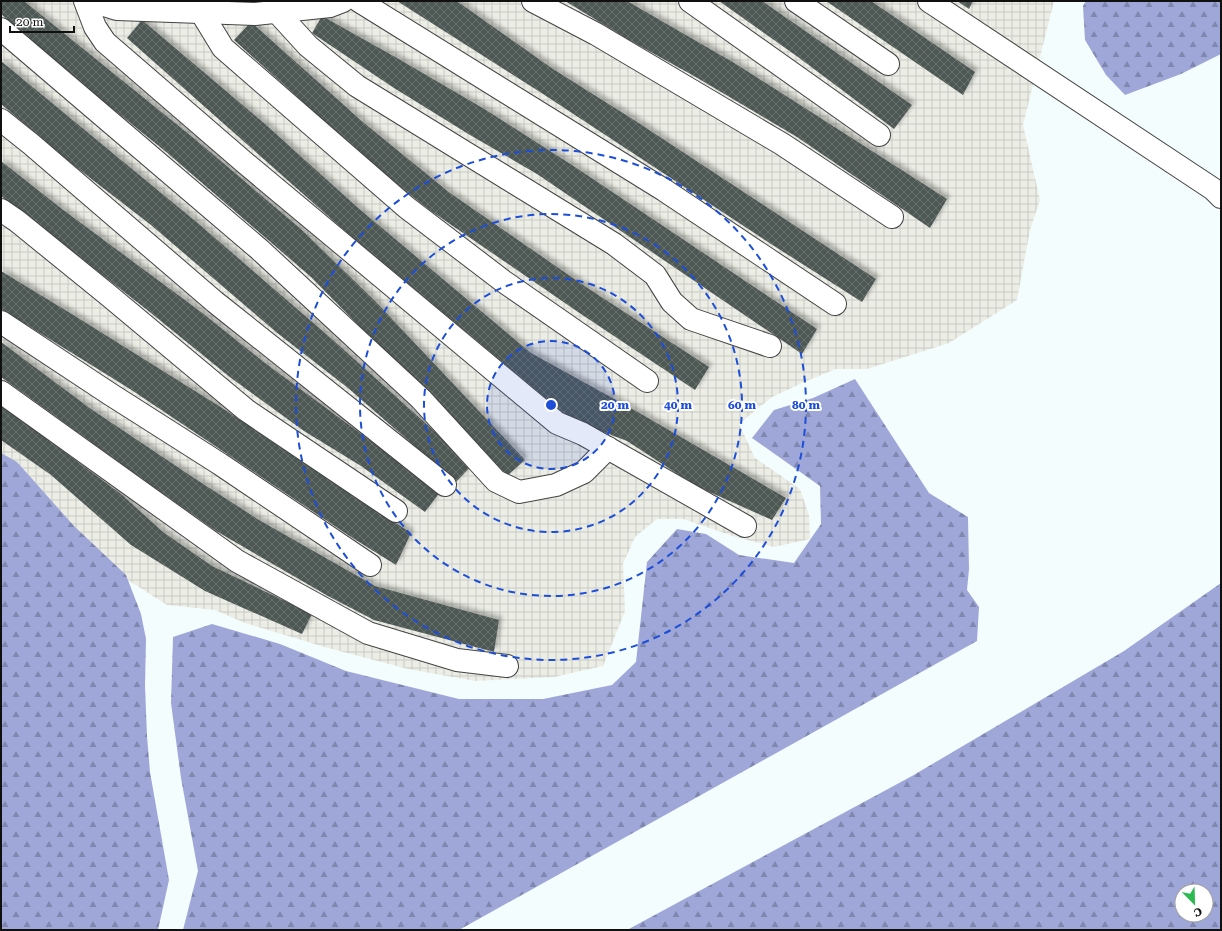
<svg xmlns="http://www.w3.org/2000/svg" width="1222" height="931" viewBox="0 0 1222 931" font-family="'Roboto Serif',serif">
<defs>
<pattern id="industrial-grid" width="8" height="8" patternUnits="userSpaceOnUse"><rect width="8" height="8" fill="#eceee6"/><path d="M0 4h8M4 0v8" fill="none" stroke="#c9cbc4"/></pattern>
<pattern id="forest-firs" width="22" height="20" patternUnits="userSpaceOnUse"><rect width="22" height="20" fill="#9ea7d8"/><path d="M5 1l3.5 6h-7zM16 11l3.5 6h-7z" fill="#7f87ae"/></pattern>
<pattern id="building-cross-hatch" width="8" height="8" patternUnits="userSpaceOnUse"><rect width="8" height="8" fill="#4d5855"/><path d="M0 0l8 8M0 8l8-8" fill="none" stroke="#68706e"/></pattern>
<filter id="shadow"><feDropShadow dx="3.5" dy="-3.5" stdDeviation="2" flood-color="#0004"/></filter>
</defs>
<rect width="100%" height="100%" fill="#f4fdfe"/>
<path fill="url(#industrial-grid)" d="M1 1H1054L1023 125 1040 200 1030 230 1017 300 949 343 867 369H836L804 382 772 397 739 424 755 458 800 489 809 515 810 539 774 547 736 537 683 519H657L635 537 623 564 625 611 603 666 554 677 475 681 408 669 328 648 245 623 215 610 167 605 20 511 1 489Z"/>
<g fill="url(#forest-firs)" fill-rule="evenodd">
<path d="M1086 1H1221V54L1181 74 1125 95 1106 75 1085 40 1083 6Z"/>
<path d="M855 379 929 493 968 517 969 569 967 590 979 607 977 641 459 930H183L198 871 181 778 171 703 173 637 212 624 280 644 346 671 459 699H543L612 685 636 662 647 562 677 529 706 534 739 555 794 563 821 524 820 486 752 438 774 410 813 398Z"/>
<path d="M1 453 17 462 74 526 126 575 141 614 146 639 145 686 147 736 150 772 169 880 158 930H1Z"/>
<path d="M1221 583V930H627L912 776 1124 651ZM1182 891H1206V915H1182Z"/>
</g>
<g fill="url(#building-cross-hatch)" filter="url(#shadow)">
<path d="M1 1H24L196 140 302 230 376 302 525 460 507 476 311 277 165 151 103 101 1 14Z"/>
<path d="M397 1H456L461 4 553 69 634 120 876 279 862 302 771 244 540 92Z"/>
<path d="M565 1H627L736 64 947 199 930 228 797 137 694 76 629 40Z"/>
<path d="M719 1H762L912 105 894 129 798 57Z"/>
<path d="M826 1H871L975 72 963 95Z"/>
<path d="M957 1H973L969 9Z"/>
<path d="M322 16 397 58 486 110 575 167 817 329 802 354 537 174 470 135 394 88 312 33Z"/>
<path d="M142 20 265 124 357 207 531 353 636 411 786 498 772 520 696 486 627 441 572 420 354 239 127 38Z"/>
<path d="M251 22 364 123 450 193 586 287 709 367 695 390 578 312 431 211 377 169 234 40Z"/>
<path d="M1 61 200 225 333 340 472 465 456 482 348 388 276 332 151 225 72 164 1 104Z"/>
<path d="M1 161 62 209 201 312 265 363 440 492 425 512 361 466 304 431 231 378 146 309 1 196Z"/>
<path d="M1 271 75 316 219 406 411 533 396 565 351 537 130 389 1 309Z"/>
<path d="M1 342 91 409 194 478 259 520 375 586 499 620 494 652 374 620 328 596 216 531 138 476 1 377Z"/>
<path d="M1 405 121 494 163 532 212 566 312 614 302 634 205 591 131 545 51 475 1 440Z"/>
</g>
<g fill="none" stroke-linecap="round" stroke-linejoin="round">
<defs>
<g id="minor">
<path d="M85 1 95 27 105 42 244 162 557 423 583 434 745 526"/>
<path d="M91 1 117 9 255 14 330 6 343 1"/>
<path d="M190 1 201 12 223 48 406 207 503 281 647 381"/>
<path d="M359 1 664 190 835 304"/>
<path d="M533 1 596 34 782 144 892 217"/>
<path d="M690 1 879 135"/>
<path d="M796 1 888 64"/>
<path d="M929 1 1213 189 1221 197"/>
<path d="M277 12 308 46 357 86 614 244 655 275 672 302 691 319 770 346"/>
<path d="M1 29 259 249 421 399 496 481 519 492 556 485 584 472 608 448"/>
<path d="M1 120 31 144 215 302 445 485"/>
<path d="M1 210 17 221 107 294 246 410 396 511"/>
<path d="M1 322 110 394 220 464 370 565"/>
<path d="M1 392 237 561 368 633 457 660 507 666"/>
</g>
</defs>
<use href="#minor" stroke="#434343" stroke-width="24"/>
<use href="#minor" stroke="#fff" stroke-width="22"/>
</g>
<circle cx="551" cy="405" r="64" fill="#1d4ed8" fill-opacity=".12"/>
<g fill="none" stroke="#1d4ed8" stroke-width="2" stroke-dasharray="7 5">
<circle cx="551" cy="405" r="64"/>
<circle cx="551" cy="405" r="127"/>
<circle cx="551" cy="405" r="191"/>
<circle cx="551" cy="405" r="255"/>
</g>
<circle cx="551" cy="405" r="6" fill="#1d4ed8" stroke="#fff" stroke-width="2"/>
<g font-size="12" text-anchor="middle" font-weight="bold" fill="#1d4ed8" stroke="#fff" stroke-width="4" stroke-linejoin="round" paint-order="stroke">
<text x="615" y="409">20 m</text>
<text x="678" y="409">40 m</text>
<text x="742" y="409">60 m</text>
<text x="806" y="409">80 m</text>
</g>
<rect width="1222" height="931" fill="none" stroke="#101010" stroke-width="4"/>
<g transform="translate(1194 903) rotate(157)"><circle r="19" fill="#ffffff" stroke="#9f9f9f"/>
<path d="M0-3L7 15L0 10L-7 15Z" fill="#2eba52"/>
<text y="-6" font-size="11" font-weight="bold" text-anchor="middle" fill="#101010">С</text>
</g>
<path d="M10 26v6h64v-6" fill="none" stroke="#101010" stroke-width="2"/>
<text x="16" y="26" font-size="12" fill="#101010" stroke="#ffffff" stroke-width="3" paint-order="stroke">20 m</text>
</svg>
